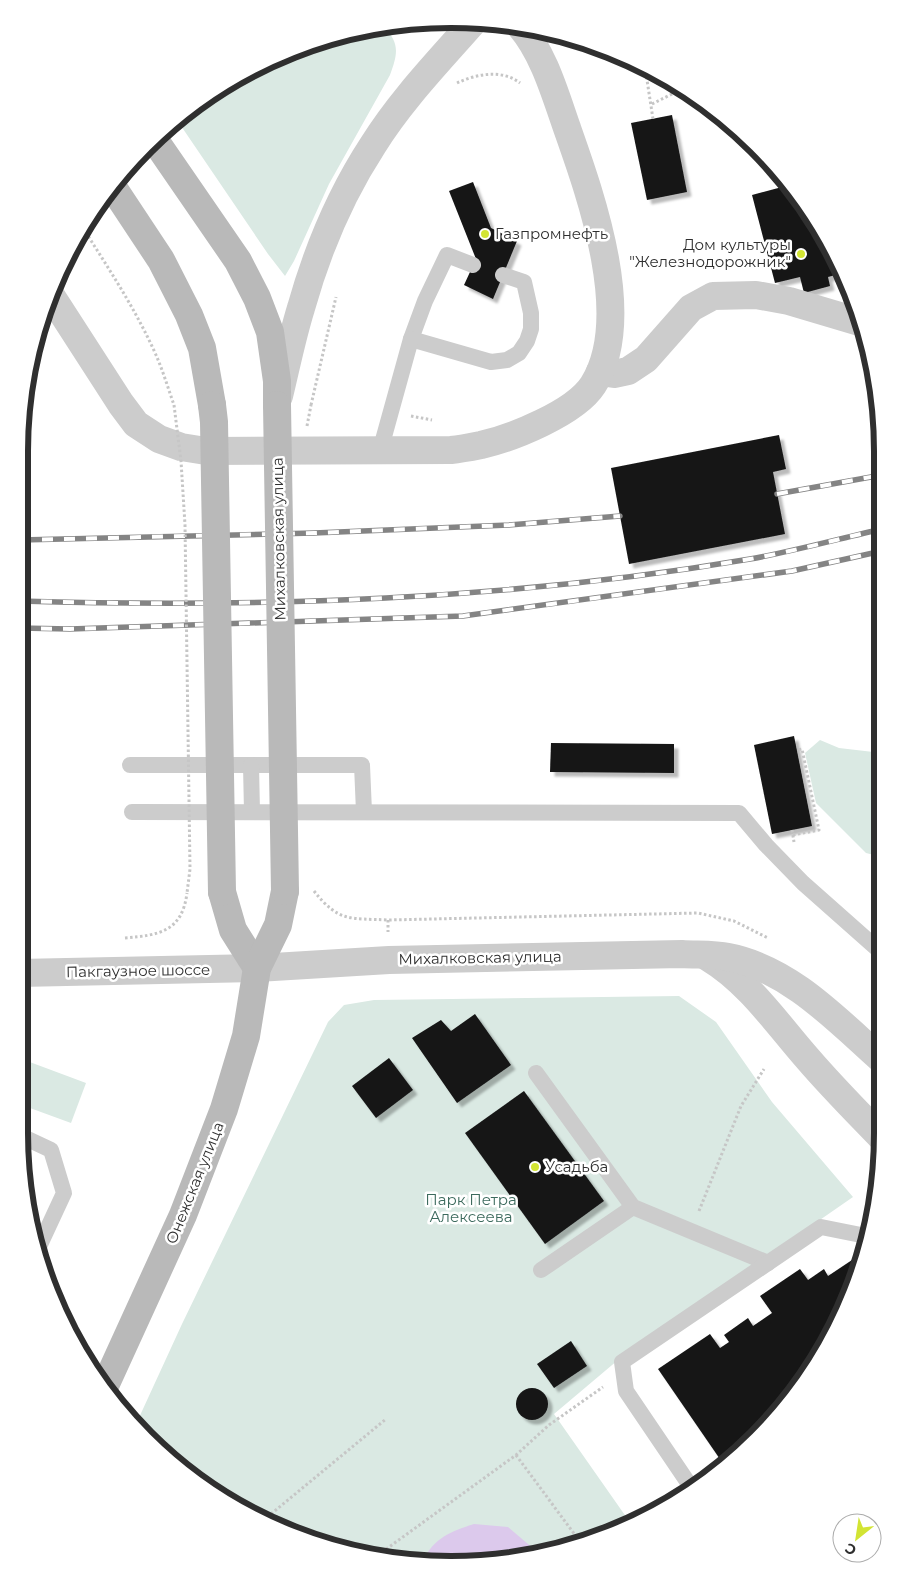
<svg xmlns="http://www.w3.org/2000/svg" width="902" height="1583" viewBox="0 0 902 1583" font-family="Montserrat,sans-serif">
<defs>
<filter id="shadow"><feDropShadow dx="4.5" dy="4.5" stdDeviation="1" flood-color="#0004"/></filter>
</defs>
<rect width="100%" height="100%" fill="#fff"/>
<g fill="#dae9e3">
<path d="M383 26C400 43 398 53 390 75L329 184 294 261 285 276 268 254 177 120 211 92 285 52 366 27Z"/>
<path d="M820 740 839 748 882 753V850L874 855 866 853 816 803 805 753Z"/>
<path d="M679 996 716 1022 772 1102 853 1197 618 1360 554 1414 629 1521 590 1541 451 1564 339 1549 211 1491 137 1422 182 1324 328 1022 344 1005 374 1000Z"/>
<path d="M19 1058 86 1083 71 1123 19 1104Z"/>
</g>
<path fill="#dcc9ec" d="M474 1524 508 1527 535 1550 451 1564 423 1561C433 1538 452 1531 474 1524Z"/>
<g fill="#161616" filter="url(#shadow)">
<path d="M672 115 687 192 647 200 631 123Z"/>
<path d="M781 177 825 235 843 273 828 277 830 286 804 293 800 277 775 283 752 195 782 187 779 178Z"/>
<path d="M473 182 491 228 517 241 493 299 464 285 476 259 449 191Z"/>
<path d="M779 435 786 469 773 472 785 534 629 564 611 468Z"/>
<path d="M794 736 812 826 772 834 754 745Z"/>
<path d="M551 743 674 744V773L550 772Z"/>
<path d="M475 1014 511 1065 457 1103 412 1038 441 1020 451 1031Z"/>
<path d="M389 1058 413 1090 376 1118 352 1086Z"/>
<path d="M524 1091 604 1201 545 1244 465 1133Z"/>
<path d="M864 1252 860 1271 811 1372 724 1465 658 1369 710 1334 720 1348 729 1342 724 1335 748 1318 753 1326 772 1313 760 1296 800 1269 808 1280 824 1269 828 1276Z"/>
<path d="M571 1341 587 1366 554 1388 537 1364Z"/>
<circle cx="532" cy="1404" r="16"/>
</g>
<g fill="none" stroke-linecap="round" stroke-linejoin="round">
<g stroke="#c6c6c6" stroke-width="3" stroke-dasharray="2.5 2.5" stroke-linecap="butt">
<path d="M645 67 653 119"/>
<path d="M457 83C476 74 502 69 520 83"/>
<path d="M652 104 684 88"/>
<path d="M83 228C109 269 136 310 156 355 163 371 168 388 174 405"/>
<path d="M311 405 336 297"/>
<path d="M411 416 432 420"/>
<path d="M792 830 794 842"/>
<path d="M793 835 819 830 802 749 797 750"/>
<path d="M314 891C339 923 351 918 388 920L698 913 734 921 768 938"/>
<path d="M388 920V932"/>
<path d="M125 938C159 935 182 932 187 893"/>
<path d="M699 1211 741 1106 764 1069"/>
<path d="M516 1455 581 1543"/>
<path d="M261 1514H271L341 1550"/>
<path d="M271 1514 386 1419"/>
<path d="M378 1555 516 1455 549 1425 603 1387"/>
</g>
<g stroke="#ccc" stroke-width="16">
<path d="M473 265 447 255 425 301 411 339 491 362 507 360 519 353 527 341 531 329V313L524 282 503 275"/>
<path d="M380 451 411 339"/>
<path d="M130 765H362L364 812"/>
<path d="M251 765 252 812"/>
<path d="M132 812 739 813 766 845 803 883 882 953"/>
<path d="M536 1073 633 1207 768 1263"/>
<path d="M19 1135 51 1150 64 1193 38 1249"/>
<path d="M541 1270 633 1207"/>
<path d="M691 1487 626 1391 622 1362 821 1227 861 1235 867 1239"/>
</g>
<g stroke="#ccc" stroke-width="28">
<path d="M600 372 614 374 628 371 646 359 691 308 713 296 756 295 789 301 863 323"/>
<path d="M19 973 257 968"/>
</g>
<g stroke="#ccc" stroke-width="28">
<path d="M50 294 121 404 136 424 159 439 181 447 206 451 451 450C461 449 471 447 481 445 512 438 575 413 593 385 635 319 591 196 567 128 555 94 544 54 520 26"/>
<path d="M279 396C286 367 292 337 301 308 317 251 341 194 373 145 401 100 439 61 474 21"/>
<path d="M709 958C749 982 778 1025 808 1059 832 1087 857 1112 882 1138"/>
<path d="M257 968 389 960 682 954C697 955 714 954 728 957 790 969 837 1020 882 1060"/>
</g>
<g stroke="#b9b9b9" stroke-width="28">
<path d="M154 139 238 261 257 298 270 332 277 381V405"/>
<path d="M112 186 161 260 189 315 202 348 212 405"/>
<path d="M222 892 233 930 257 968"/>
<path d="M104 1388 183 1215 224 1109 246 1036 257 968 278 925 285 891"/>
</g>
<defs>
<g id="rail">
<path d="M777 494 882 475"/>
<path d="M20 540 314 533 509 525 620 516"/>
<path d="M19 601C263 608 509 600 750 559 795 551 838 539 882 529"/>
<path d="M19 628 70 629 463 616 792 571 882 551"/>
</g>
</defs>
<use href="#rail" stroke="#848484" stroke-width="5.5"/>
<use href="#rail" stroke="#fff" stroke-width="4" stroke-dasharray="11" stroke-linecap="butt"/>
<g stroke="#c6c6c6" stroke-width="3" stroke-dasharray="2.5 2.5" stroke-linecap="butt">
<path d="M174 405 181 461 185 525 190 869 187 893"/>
<path d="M307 426 311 405"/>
</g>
<g stroke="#b9b9b9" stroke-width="28">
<path d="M212 405 214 422 222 892"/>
<path d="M277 405 285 891"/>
</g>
</g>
<g fill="#d2e433" stroke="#fff" stroke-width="2">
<circle cx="485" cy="234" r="5"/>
<circle cx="801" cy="254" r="5"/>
<circle cx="535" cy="1167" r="5"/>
</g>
<g text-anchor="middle" stroke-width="5" stroke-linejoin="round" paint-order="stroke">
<g font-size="15" fill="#2f2f2f" stroke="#fff" text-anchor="start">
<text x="495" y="239">Газпромнефть</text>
<text x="791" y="250" text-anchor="end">Дом культуры<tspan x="791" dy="17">"Железнодорожник"</tspan></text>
<text x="545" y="1172">Усадьба</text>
</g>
<g font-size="15" fill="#2f2f2f" stroke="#fff">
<text transform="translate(279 539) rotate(-91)" y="5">Михалковская улица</text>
<text transform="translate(480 958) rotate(-1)" y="5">Михалковская улица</text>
<text transform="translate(138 971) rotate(-1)" y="5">Пакгаузное шоссе</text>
<text transform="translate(195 1183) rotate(-68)" y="5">Онежская улица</text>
</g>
<g font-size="15" fill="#3c6a5d" stroke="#fff">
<text x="471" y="1205">Парк Петра<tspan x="471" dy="17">Алексеева</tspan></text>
</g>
</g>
<path d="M0 0H902V1583H0ZM451 28H451A423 423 0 0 1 874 451V1133A423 423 0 0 1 451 1556H451A423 423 0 0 1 28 1133V451A423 423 0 0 1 451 28Z" fill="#fff" fill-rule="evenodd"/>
<path fill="none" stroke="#2f2f2f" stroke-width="6" d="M451 28H451A423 423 0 0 1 874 451V1133A423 423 0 0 1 451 1556H451A423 423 0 0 1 28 1133V451A423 423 0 0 1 451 28Z"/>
<g transform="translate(857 1538) rotate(210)"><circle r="24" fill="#ffffff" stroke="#acacac"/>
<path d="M0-4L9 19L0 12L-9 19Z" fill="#d2e433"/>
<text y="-8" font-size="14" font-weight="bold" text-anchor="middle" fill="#2f2f2f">С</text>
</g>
</svg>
